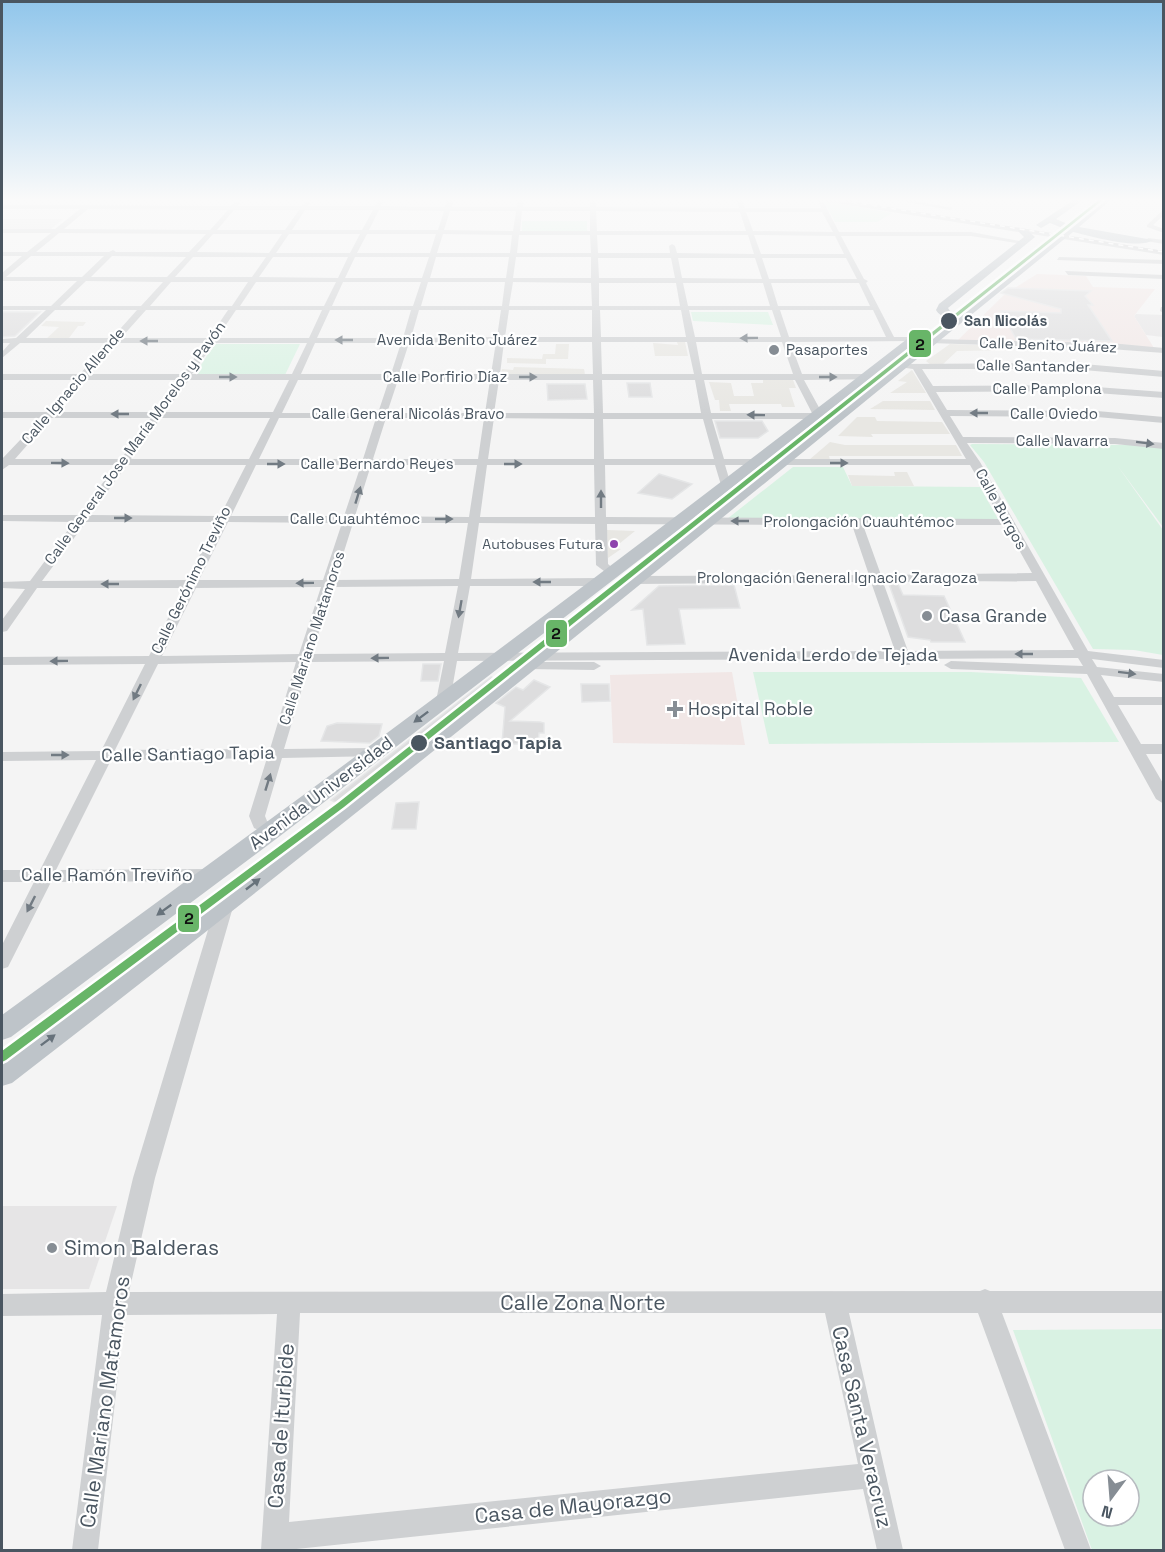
<svg xmlns="http://www.w3.org/2000/svg" width="1165" height="1552" viewBox="0 0 1165 1552" font-family="'Space Grotesk',sans-serif">
<rect width="100%" height="100%" fill="#f4f4f4"/>
<g fill="#e8e7e3">
<path d="M46 321 86 322 83 326H78L69 338 45 340 59 327 41 326Z"/>
<path d="M677 342H685L688 356H655L653 343 678 345Z"/>
<path d="M556 344H569L568 359H546V364L507 363V358L542 359 543 354H555Z"/>
<path d="M950 344 1006 346 1010 350 957 351 942 365H931L926 361Z"/>
<path d="M514 367 584 369 585 375 500 376 502 369 513 370Z"/>
<path d="M912 370 926 393H890L907 382 898 381Z"/>
<path d="M763 380H793L796 388H789L795 407H782L781 404H729L731 411H720L719 400H715L709 382 731 383 734 396H754L751 383H763Z"/>
<path d="M883 401H930L935 410 870 409Z"/>
<path d="M857 417H875L877 421 942 422 950 434H871L873 437 838 436Z"/>
<path d="M830 442 845 445H956L962 456H829L830 460H809Z"/>
<path d="M894 472H907L914 486H852L848 475 895 476Z"/>
<path d="M607 530 635 531 614 548 621 549 608 558Z"/>
</g>
<g fill="#e6e5e6">
<path d="M2 219H63L50 230H2Z"/>
<path d="M1136 314 1163 315V337L1146 335 1134 316Z"/>
<path d="M2 1206H117L89 1289H2Z"/>
</g>
<g fill="#f1e7e6">
<path d="M1037 274 1086 276 1093 287 1155 289 1134 316 1154 348 958 340 1004 295Z"/>
<path d="M732 672 745 745 613 743 610 675Z"/>
</g>
<g fill="#d9f2e3" fill-rule="evenodd">
<path d="M824 201 892 213 877 222H835Z"/>
<path d="M522 221H587V232L522 231Z"/>
<path d="M691 312H768L773 325 693 321Z"/>
<path d="M214 344H300L285 375H195Z"/>
<path d="M972 444 1131 445 1163 448V527L1117 465 1163 530V655L1134 650 1093 649 984 462 970 445Z"/>
<path d="M793 467H843L852 486 980 487 998 519H727Z"/>
<path d="M753 672H971L1081 678 1119 742 769 744Z"/>
<path d="M1163 1329V1550H1092L1013 1330ZM1093 1480H1129V1516H1093Z"/>
</g>
<g fill="#ddddde" stroke="#e5e6e7" stroke-width="1.5">
<path d="M1008 288 1091 291 1085 296 1093 305H1088L1112 341 1016 339 1001 311 1061 313V309L1001 293Z"/>
<path d="M2 312H40L15 336 2 337Z"/>
<path d="M627 383H650L652 397H629Z"/>
<path d="M547 384H585L587 399 548 400Z"/>
<path d="M715 421H762L768 431 758 438H720Z"/>
<path d="M659 474 692 484 672 499 638 493Z"/>
<path d="M889 584H898L903 595 944 596 965 642H931L930 640 908 637Z"/>
<path d="M734 585 740 608 679 609 685 644 647 645 643 609 632 610 659 586Z"/>
<path d="M423 664H441L438 681H421Z"/>
<path d="M491 677 496 679 337 803 331 800Z"/>
<path d="M534 680 550 687 510 721 540 722 544 723V733H539L538 744H502L505 707 496 703 516 687 523 690Z"/>
<path d="M581 684H609L610 701 582 702Z"/>
<path d="M337 723 382 724 379 736 370 743 321 741 327 726Z"/>
<path d="M419 802 416 829H392L396 803Z"/>
</g>
<g fill="none" stroke-linecap="round" stroke-linejoin="round">
<g fill="#ced0d2" fill-rule="evenodd">
<path d="M379 199H385L381 206 445 207 448 199H454L452 207H517L518 199H524L523 207H590V201L593 199 596 201V207L739 208 736 199H742L745 208H821L818 200 833 199 1164 251V255L823 201 839 232H971L1025 242 1022 244 971 236H841L864 279 868 281 866 283 894 337H912L916 339 912 341 790 342 802 374H888L892 377 891 379 804 380 822 413 814 419H712L724 459H966L913 369 906 368V364L1072 363 1164 371V377L1072 369H922L933 386 1069 385 1164 392V398L1069 391 936 392 947 410 1097 411 1164 417V423L1097 417 950 416 963 437 1115 438 1164 443V449L1115 444 967 443 980 462 1088 651 1164 660V668L1092 659 1097 667 1164 674V682L1101 675 1114 697H1164V705H1118L1141 744H1164V754H1146L1164 785V804L1156 799 1087 674 951 669 944 665 951 661 1083 666 1078 658 910 659V665H900L897 659 457 661 450 701 443 705 436 701 444 661 310 662 284 749 374 748 379 750 381 753 379 756 282 758 265 816 267 821 280 831 272 836 254 828 249 816 267 758 111 760 56 870 212 869 218 871 220 875 218 879 212 881 51 882 8 967 2 969V945L34 882H2V870H40L96 760 2 761V752L101 751 145 664 2 665V657L149 656 183 588H37L7 631 2 632V620L25 589 2 588V582L30 581 74 522 2 521V515H79L116 465H9L2 470V459L41 418H2V412H46L75 380H2V374H80L108 343H20L2 358V352L10 343H2V339L16 338 46 310H2V306H51L77 281H2V273L22 256H2V252H27L51 233H2V229H55L80 209H2V205L231 206 237 201 240 203 238 206H302L307 201 310 203 308 206H375ZM88 209 228 210 210 230 64 229ZM234 210H299L285 230H217ZM305 210H373L362 230H292ZM379 210 444 211 438 230H369ZM450 211H516L513 231 444 230ZM522 211H590V231H520ZM596 211 740 212 746 231H597ZM746 212H822L833 232 753 231ZM59 233 206 234 189 252H116L113 250 109 252H36ZM213 234H282L269 253 197 252ZM289 234H360L350 253H276ZM367 234H436L430 253H357ZM443 234 512 235 510 253H437ZM519 235H590L591 253H517ZM597 235H748L754 254 677 253 675 246 672 244 669 246 670 253H598ZM754 235 835 236 844 254H761ZM31 256H104L82 277H6ZM112 256 186 257 167 277H91ZM193 257H266L252 277H175ZM273 257H348L338 278 259 277ZM355 257H429L422 278H345ZM436 257H509L506 278H430ZM516 257H591V278H513ZM598 258H671L675 278H599ZM678 258H755L762 279 682 278ZM762 258H846L857 279H769ZM86 281 163 282 141 306H60ZM171 282H248L232 306H150ZM256 282H336L324 306H240ZM343 282H421L413 306H332ZM428 282H505L502 306H421ZM513 282 591 283 592 306H509ZM599 283H676L680 306H599ZM683 283H763L770 306H688ZM771 283H859L870 306H778ZM55 310H137L112 338H26ZM146 310H228L209 338H121ZM236 310H322L309 338H217ZM330 310H411L403 338H317ZM419 310H501L497 337 411 338ZM509 310H592V337H505ZM600 310H681L686 337H601ZM689 310H772L781 337H695ZM780 310H873L886 337H789ZM496 342 491 374H399L409 343ZM504 342H592L593 374H500ZM601 342H687L694 374H602ZM696 342H782L793 374H702ZM117 343H205L183 374H89ZM214 343H307L292 374H192ZM315 343H401L391 374H301ZM85 380H179L155 412H56ZM189 380H289L273 412H165ZM298 380H389L378 413H282ZM398 380H490L485 413H387ZM499 380H593L594 413H494ZM602 380H695L701 413H603ZM704 380H795L812 413H711ZM51 418H151L121 459H15ZM161 418H270L249 459H131ZM279 418H376L363 459H259ZM386 418H484L478 459H373ZM494 418 594 419V459H488ZM603 419H703L714 459H604ZM127 465H246L220 516 90 515ZM256 465H361L344 516H231ZM371 465H477L469 517 355 516ZM487 465H594L595 517H480ZM605 465H715L721 485 726 488 731 485 725 465H970L1001 519 606 517ZM86 522H217L187 580 42 581ZM228 522 342 523 323 580H199ZM353 523H468L459 579 335 580ZM479 523 595 524 596 565 612 577 618 573 608 564 607 524 852 525 869 575 636 576 630 580 636 584 871 582 895 651 458 653 470 586H600L606 582 600 578 471 579ZM863 525H1005L1032 573 881 575ZM1036 581 1074 650 908 651 883 582ZM458 586 445 653 312 654 333 587ZM321 587 299 654 162 656 196 588ZM296 662 270 749 115 750 158 664Z"/>
<path d="M890 199H903L953 208 950 210Z"/>
<path d="M1164 209V215L1153 225 1164 229V233L1147 227V225Z"/>
<path d="M1148 238 1164 240V244L1146 241Z"/>
<path d="M1059 257 1164 260V264L1057 260Z"/>
<path d="M1065 271 1164 275V279L1068 275Z"/>
<path d="M1161 307H1164V313L1160 311Z"/>
<path d="M933 339 1110 343 1164 348V353L1110 349 930 343V339Z"/>
<path d="M531 662H594L601 666 594 670 526 669 524 666 526 663Z"/>
<path d="M224 901 230 903 233 907 155 1178 129 1292 980 1291 985 1289 990 1291H1164V1313H1002L1091 1550H1065L978 1313H849L903 1550H877L863 1489 287 1550H261L277 1314 125 1315 98 1550H72L102 1315 2 1316V1294L106 1292 133 1178 215 907 218 903ZM300 1313H825L858 1464 289 1522Z"/>
</g>
<g fill="#bec4c9" fill-rule="evenodd">
<path d="M1075 199H1084L1056 219 1070 225 1103 199H1112L1079 227 1153 240C1139 250 1090 236 1073 232 722 518 371 806 12 1083L2 1086V1060C363 792 713 510 1065 229L1050 223 1041 228 1036 225Z"/>
<path d="M1020 229H1026L1035 237 948 308 952 314 950 316C944 318 939 315 936 310L939 304 1024 237 1018 231Z"/>
<path d="M920 329 930 331 686 524 280 836 11 1037 2 1040V1015C312 791 618 563 920 329Z"/>
</g>
<defs>
<path id="rail" d="M832 199 1164 252"/>
</defs>
<use href="#rail" stroke="#c9cacc" stroke-width="2"/>
<use href="#rail" stroke="#fff" stroke-width="1.5" stroke-dasharray="5" stroke-linecap="butt"/>
<defs>
<path id="metro-1" d="M1100 199H1104L344 807 6 1060 2 1062V1051L338 803Z"/>
</defs>
<use href="#metro-1" stroke="#fff" stroke-width="5"/>
<use href="#metro-1" fill="#68b568" fill-rule="evenodd"/>
</g>
<defs><path id="oneway-solid" d="M-6-.8H1V-3.2L6.5 0L1 3.2V.8H-6Z" transform="scale(1.5)"/></defs>
<g fill="#727b83">
<use href="#oneway-solid" transform="translate(749 338) rotate(179)"/>
<use href="#oneway-solid" transform="translate(344 340) rotate(180)"/>
<use href="#oneway-solid" transform="translate(149 341) rotate(180)"/>
<use href="#oneway-solid" transform="translate(228 377)"/>
<use href="#oneway-solid" transform="translate(528 377)"/>
<use href="#oneway-solid" transform="translate(828 377)"/>
<use href="#oneway-solid" transform="translate(979 413) rotate(-180)"/>
<use href="#oneway-solid" transform="translate(120 414) rotate(180)"/>
<use href="#oneway-solid" transform="translate(756 415) rotate(-179)"/>
<use href="#oneway-solid" transform="translate(1145 443) rotate(7)"/>
<use href="#oneway-solid" transform="translate(60 463) rotate(1)"/>
<use href="#oneway-solid" transform="translate(839 463)"/>
<use href="#oneway-solid" transform="translate(276 464)"/>
<use href="#oneway-solid" transform="translate(513 464)"/>
<use href="#oneway-solid" transform="translate(358 495) rotate(-73)"/>
<use href="#oneway-solid" transform="translate(601 499) rotate(-90)"/>
<use href="#oneway-solid" transform="translate(123 518)"/>
<use href="#oneway-solid" transform="translate(444 519)"/>
<use href="#oneway-solid" transform="translate(740 521) rotate(-180)"/>
<use href="#oneway-solid" transform="translate(542 582) rotate(-180)"/>
<use href="#oneway-solid" transform="translate(305 583) rotate(179)"/>
<use href="#oneway-solid" transform="translate(110 584) rotate(180)"/>
<use href="#oneway-solid" transform="translate(460 609) rotate(100)"/>
<use href="#oneway-solid" transform="translate(1024 654) rotate(180)"/>
<use href="#oneway-solid" transform="translate(380 658) rotate(179)"/>
<use href="#oneway-solid" transform="translate(59 661) rotate(179)"/>
<use href="#oneway-solid" transform="translate(1127 673) rotate(7)"/>
<use href="#oneway-solid" transform="translate(137 692) rotate(116)"/>
<use href="#oneway-solid" transform="translate(60 755)"/>
<use href="#oneway-solid" transform="translate(268 782) rotate(-73)"/>
<use href="#oneway-solid" transform="translate(31 904) rotate(117)"/>
</g>
<g fill="#67727b">
<use href="#oneway-solid" transform="translate(421 717) rotate(143)"/>
<use href="#oneway-solid" transform="translate(253 884) rotate(-38)"/>
<use href="#oneway-solid" transform="translate(164 910) rotate(144)"/>
<use href="#oneway-solid" transform="translate(48 1040) rotate(-37)"/>
</g>
<linearGradient id="sky" x2="0" y2="1"><stop stop-color="#91c6eb"/><stop offset="0.48" stop-color="#fafafa"/><stop offset="1" stop-color="#fafafa" stop-opacity="0"/></linearGradient>
<rect width="1165" height="416" fill="url(#sky)"/>
<g fill="#4a5661" stroke="#fff" stroke-width="2">
<circle cx="949" cy="321" r="9"/>
<circle cx="419" cy="743" r="9"/>
</g>
<g fill="#868d94" stroke="#fff" stroke-width="2">
<circle cx="774" cy="350" r="6"/>
<circle cx="927" cy="616" r="6"/>
<path d="M672 700h6v6h6v6h-6v6h-6v-6h-6v-6h6z"/>
<circle cx="52" cy="1248" r="6"/>
</g>
<circle fill="#8e44ad" stroke="#fff" stroke-width="2" cx="614" cy="544" r="5"/>
<g text-anchor="middle" stroke-width="4.5" stroke-linejoin="round" paint-order="stroke">
<g font-size="14" fill="#4a5661" stroke="#fff" text-anchor="end">
<text x="603" y="549">Autobuses Futura</text>
</g>
<g font-size="15" font-weight="bold" fill="#4a5661" stroke="#fff" text-anchor="start">
<text x="964" y="326">San Nicolás</text>
</g>
<g font-size="15" fill="#4a5661" stroke="#fff">
<text x="457" y="345">Avenida Benito Juárez</text>
<text transform="translate(1048 345) rotate(2)" y="5">Calle Benito Juárez</text>
<text transform="translate(1033 366) rotate(1)" y="5">Calle Santander</text>
<text x="445" y="382">Calle Porfirio Díaz</text>
<text transform="translate(73 386) rotate(-49)" y="5">Calle Ignacio Allende</text>
<text x="1047" y="394">Calle Pamplona</text>
<text x="408" y="419">Calle General Nicolás Bravo</text>
<text x="1054" y="419">Calle Oviedo</text>
<text x="1062" y="446">Calle Navarra</text>
<text transform="translate(135 443) rotate(-54)" y="5">Calle General Jose María Morelos y Pavón</text>
<text x="377" y="469">Calle Bernardo Reyes</text>
<text transform="translate(1001 509) rotate(61)" y="5">Calle Burgos</text>
<text x="355" y="524">Calle Cuauhtémoc</text>
<text x="859" y="527">Prolongación Cuauhtémoc</text>
<text x="837" y="583">Prolongación General Ignacio Zaragoza</text>
<text transform="translate(191 580) rotate(-64)" y="5">Calle Gerónimo Treviño</text>
<text transform="translate(312 638) rotate(-72)" y="5">Calle Mariano Matamoros</text>
</g>
<g font-size="15" fill="#4a5661" stroke="#fff" text-anchor="start">
<text x="786" y="355">Pasaportes</text>
</g>
<g font-size="18" fill="#4a5661" stroke="#fff" text-anchor="start">
<text x="939" y="622">Casa Grande</text>
<text x="688" y="715">Hospital Roble</text>
</g>
<g font-size="18" fill="#4a5661" stroke="#fff">
<text x="833" y="661">Avenida Lerdo de Tejada</text>
<text transform="translate(188 754) rotate(-1)" y="6">Calle Santiago Tapia</text>
<text transform="translate(321 793) rotate(-37)" y="6">Avenida Universidad</text>
<text x="107" y="881">Calle Ramón Treviño</text>
</g>
<g font-size="18" font-weight="bold" fill="#4a5661" stroke="#fff" text-anchor="start">
<text x="434" y="749">Santiago Tapia</text>
</g>
<g font-size="21" fill="#4a5661" stroke="#fff" text-anchor="start">
<text x="64" y="1255">Simon Balderas</text>
</g>
<g font-size="21" fill="#4a5661" stroke="#fff">
<text x="583" y="1310">Calle Zona Norte</text>
<text transform="translate(105 1402) rotate(-82)" y="7">Calle Mariano Matamoros</text>
<text transform="translate(281 1426) rotate(-86)" y="7">Casa de Iturbide</text>
<text transform="translate(862 1427) rotate(77)" y="7">Casa Santa Veracruz</text>
<text transform="translate(573 1506) rotate(-6)" y="7">Casa de Mayorazgo</text>
</g>
</g>
<g stroke="#fff" stroke-width="2">
<rect x="908" y="329" width="24" height="29" rx="6" fill="#68b568"/>
<rect x="545" y="619" width="23" height="29" rx="6" fill="#68b568"/>
<rect x="177" y="904" width="23" height="29" rx="6" fill="#68b568"/>
</g>
<g font-size="16" text-anchor="middle" font-weight="bold" fill="#111">
<text x="920" y="350">2</text>
<text x="556" y="639">2</text>
<text x="189" y="924">2</text>
</g>
<rect width="1165" height="1552" fill="none" stroke="#4a5661" stroke-width="6"/>
<g transform="translate(1111 1498) rotate(196)"><circle r="28" fill="#ffffff" stroke="#b7bbc0" stroke-width="1.5"/>
<path d="M0-4.5L10 22L0 15L-10 22Z" fill="#868d94"/>
<text y="-9" font-size="16" font-weight="bold" text-anchor="middle" fill="#4a5661">N</text>
</g>
</svg>
